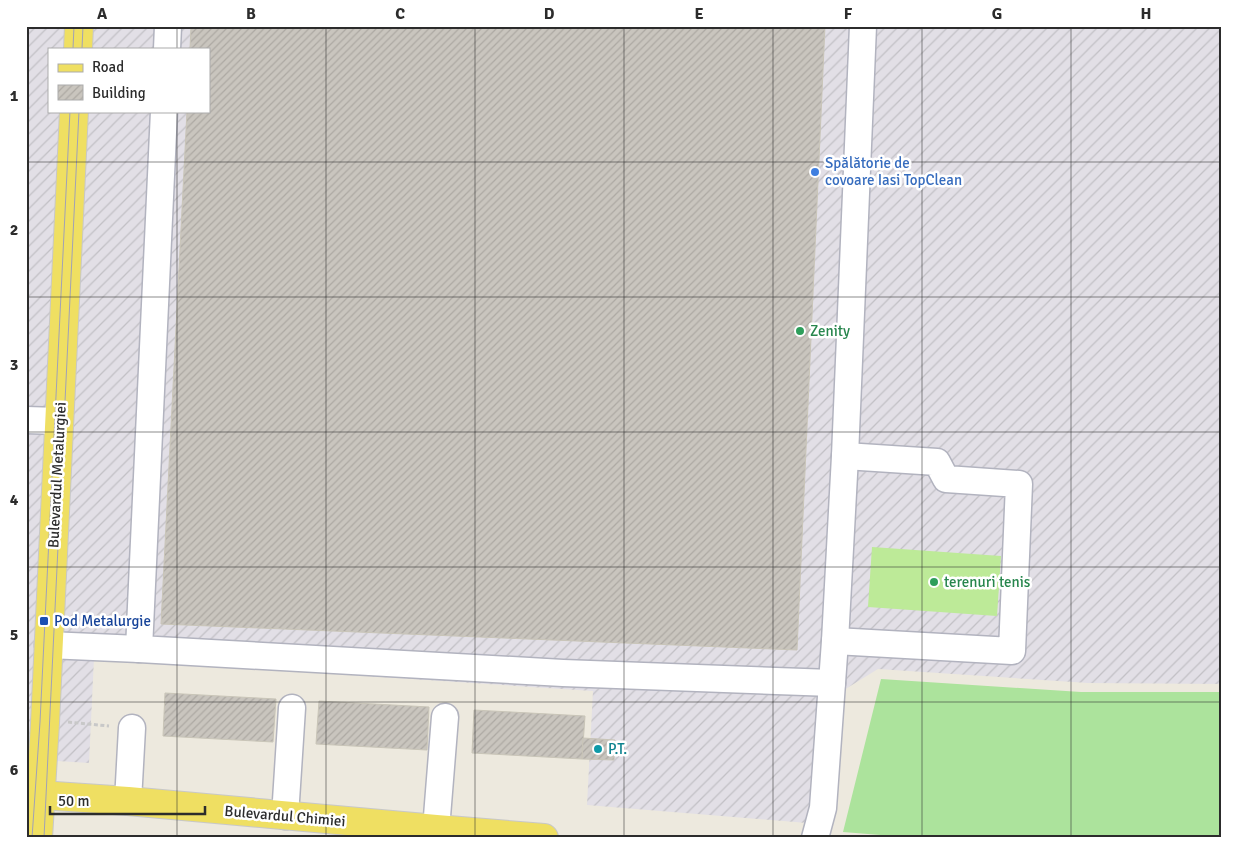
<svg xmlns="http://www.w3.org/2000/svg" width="1248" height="864" viewBox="0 0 1248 864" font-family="Signika,sans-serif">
<defs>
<pattern id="industrial-furrows" width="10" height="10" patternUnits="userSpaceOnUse" patternTransform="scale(1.25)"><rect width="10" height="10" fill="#e2dfe6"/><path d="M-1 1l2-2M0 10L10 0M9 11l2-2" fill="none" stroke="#c2c0c5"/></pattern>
<pattern id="building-hatch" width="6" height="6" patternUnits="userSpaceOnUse" patternTransform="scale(1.25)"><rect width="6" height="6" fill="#c9c5be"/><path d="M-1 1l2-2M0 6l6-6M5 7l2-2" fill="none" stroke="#ada9a3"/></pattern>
</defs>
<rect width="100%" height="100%" fill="#ede9de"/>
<path fill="url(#industrial-furrows)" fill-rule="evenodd" d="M26 26H1222V684L1088 683 878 669 839 693 831 825 587 805 593 691 94 658 89 763 26 759ZM49 49H209V111H49Z"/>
<path fill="#ace39c" d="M881 679 1081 692H1222V838H918L843 832Z"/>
<path fill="#bdea98" d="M872 547 1001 556 997 616 868 607Z"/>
<g fill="url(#building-hatch)" stroke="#c9c5b8">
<path d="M191 26H825L797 650 161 624 187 111H209V49H190Z"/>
<path d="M165 693 276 699 273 742 163 736Z"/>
<path d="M319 701 429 707 427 750 316 744Z"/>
<path d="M474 710 585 716 582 759 472 753Z"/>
<path d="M583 738 615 740 614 760 582 759Z"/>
</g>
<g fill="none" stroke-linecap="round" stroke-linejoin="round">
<defs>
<g id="minor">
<path d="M167 49 168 26"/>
<path d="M164 111 139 649 563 673 832 683"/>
<path d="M26 420 59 421"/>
<path d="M835 641 1012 651 1019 484 946 479 937 462 845 456"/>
<path d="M48 645 139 649"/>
<path d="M128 801 132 728"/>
<path d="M285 816 292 708"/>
<path d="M436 829 445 717"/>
<path d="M815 838 823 808 835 641 845 456 863 26"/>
</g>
<g id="major">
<path d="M78 49 79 26"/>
<path d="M40 795 128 801 436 829 544 838"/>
<path d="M38 838 45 723 74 111"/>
</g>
</defs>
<use href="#minor" stroke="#b2b3bf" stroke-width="29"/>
<use href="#major" stroke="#c8c8c8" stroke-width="30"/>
<path stroke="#c8c8c8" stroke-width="3" stroke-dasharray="4 2.5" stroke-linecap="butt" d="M68 722 109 726"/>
<use href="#minor" stroke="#fff" stroke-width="26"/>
<use href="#major" stroke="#efdf62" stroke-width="28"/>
<g stroke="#a1a1b6" stroke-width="1">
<path d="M73 49 74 26"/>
<path d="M82 49 83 26"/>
<path d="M32 838 40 722 70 111"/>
<path d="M44 838 79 111"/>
</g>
</g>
<path fill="none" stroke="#2c2c2c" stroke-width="1" stroke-opacity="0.55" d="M177 26V49M326 26V838M475 26V838M624 26V838M773 26V838M922 26V838M1071 26V838M177 111V838M26 162H1222M26 297H1222M26 432H1222M26 567H1222M26 702H1222"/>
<circle fill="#3f7fe0" stroke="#fff" stroke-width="2" cx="815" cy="172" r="5"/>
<g fill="#2e9e5b" stroke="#fff" stroke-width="2">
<circle cx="800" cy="331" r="5"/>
<circle cx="934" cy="582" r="5"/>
</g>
<rect fill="#1a4fb4" stroke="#fff" stroke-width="2" x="39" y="616" width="10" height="10" rx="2.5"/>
<circle fill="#0f9aa8" stroke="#fff" stroke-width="2" cx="598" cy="749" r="5"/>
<g text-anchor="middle" stroke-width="5" stroke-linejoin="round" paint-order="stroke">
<g font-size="15" fill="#366cbe" stroke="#fff" text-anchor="start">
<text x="825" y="168">Spălătorie de<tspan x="825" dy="17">covoare Iasi TopClean</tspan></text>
</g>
<g font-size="15" fill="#27864d" stroke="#fff" text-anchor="start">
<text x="810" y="336">Zenity</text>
<text x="944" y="587">terenuri tenis</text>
</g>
<g font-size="15" fill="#2c2c2c" stroke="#fff">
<text transform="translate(57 475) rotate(-87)" y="5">Bulevardul Metalurgiei</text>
<text transform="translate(285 816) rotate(5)" y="5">Bulevardul Chimiei</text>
</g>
<g font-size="15" fill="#164399" stroke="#fff" text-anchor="start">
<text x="54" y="626">Pod Metalurgie</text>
</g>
<g font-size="15" fill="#0d838f" stroke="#fff" text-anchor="start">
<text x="608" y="754">P.T.</text>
</g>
</g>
<rect width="1248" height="864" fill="none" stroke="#ffffff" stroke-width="55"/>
<rect x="48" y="48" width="162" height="65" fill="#ffffff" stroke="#ababab"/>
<rect x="58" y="64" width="25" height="8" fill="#efdf62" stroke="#ababab"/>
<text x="92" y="72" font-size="15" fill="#2c2c2c">Road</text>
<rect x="58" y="85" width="25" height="15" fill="url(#building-hatch)" stroke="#ababab"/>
<text x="92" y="98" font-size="15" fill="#2c2c2c">Building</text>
<path d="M50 806v8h155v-8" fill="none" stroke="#2c2c2c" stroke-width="2.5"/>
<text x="58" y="806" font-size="15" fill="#2c2c2c" stroke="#ffffff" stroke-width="4" paint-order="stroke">50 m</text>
<rect x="28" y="28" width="1192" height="808" fill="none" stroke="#2c2c2c" stroke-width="2"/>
<g font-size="16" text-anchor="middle" font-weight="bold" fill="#2c2c2c">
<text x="102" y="19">A</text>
<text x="251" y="19">B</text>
<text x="400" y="19">C</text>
<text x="549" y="19">D</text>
<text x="699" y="19">E</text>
<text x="848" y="19">F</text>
<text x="997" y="19">G</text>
<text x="1146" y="19">H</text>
<text x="14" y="101">1</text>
<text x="14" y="235">2</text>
<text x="14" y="370">3</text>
<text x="14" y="505">4</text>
<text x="14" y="640">5</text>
<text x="14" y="775">6</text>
</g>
</svg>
